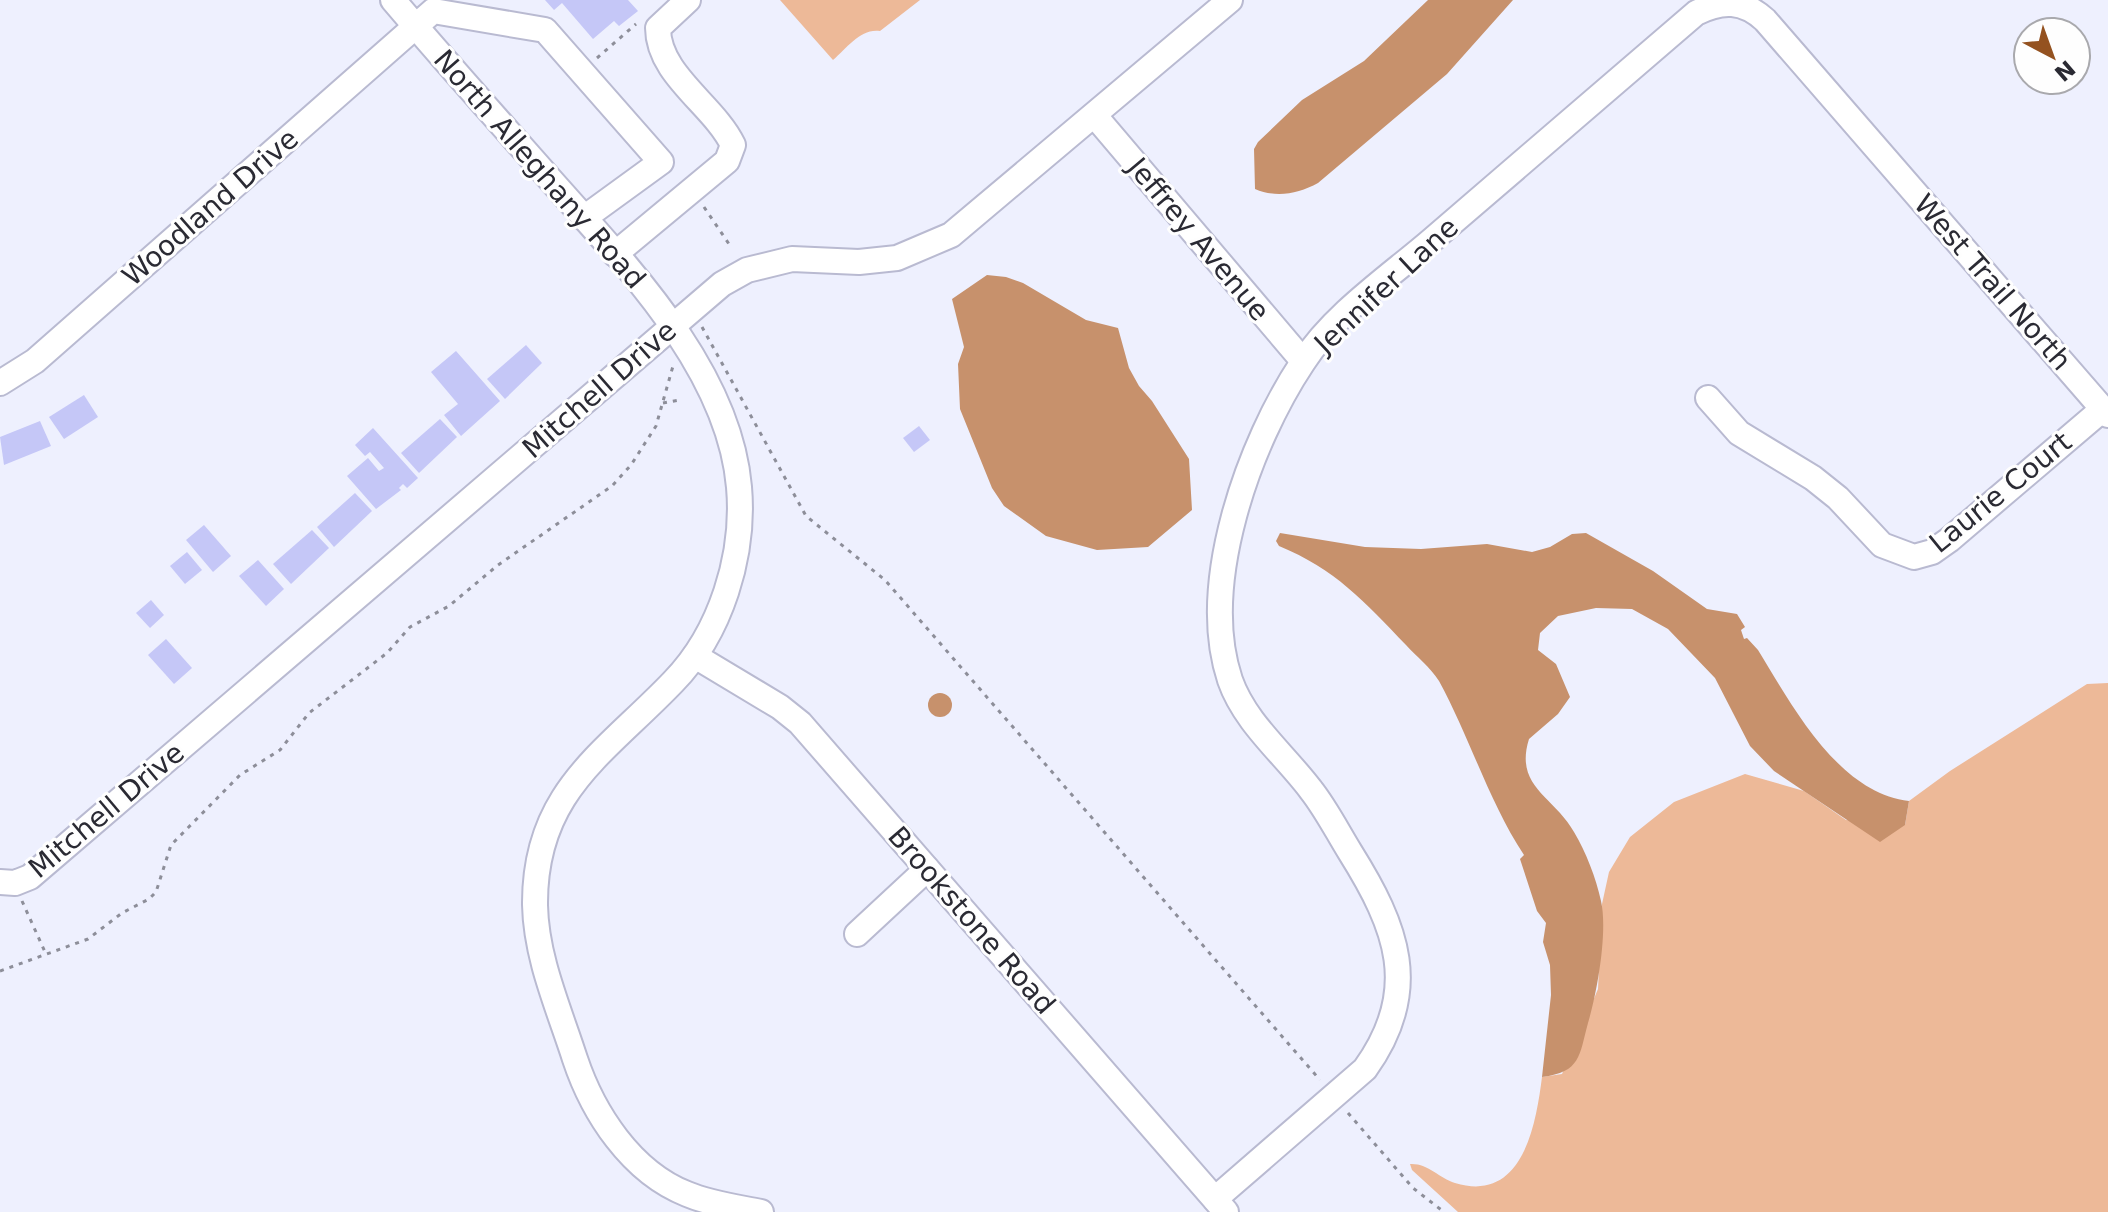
<svg xmlns="http://www.w3.org/2000/svg" width="2108" height="1212" viewBox="0 0 2108 1212" font-family="'DejaVu Sans',sans-serif">
<rect width="100%" height="100%" fill="#eef0fe"/>
<g fill="#edb998">
<path d="M780 0H920L880 31C861 28 847 48 833 60Z"/>
<path d="M2108 683V1212H1458L1412 1170 1410 1164C1428 1163 1439 1178 1455 1183 1523 1204 1536 1124 1542 1077L1562 1074 1598 989 1602 904 1609 872 1630 837 1674 802 1745 774 1804 791 1846 820 1905 825 1909 801 1950 771 2087 684Z"/>
</g>
<g fill="#c7916c">
<path d="M1428 0H1513L1447 74 1318 183C1298 194 1276 198 1255 189L1254 149 1258 142 1302 100 1364 61Z"/>
<path d="M987 275 1006 277 1023 283 1086 320 1118 328 1129 368 1139 386 1152 401 1189 459 1192 510 1148 547 1097 550 1046 536 1004 506 992 488 960 409 958 364 964 347 952 299Z"/>
<path d="M1280 533 1365 547 1421 549 1487 544 1532 552 1550 547 1572 534 1586 533 1653 571 1707 609 1737 614 1745 627 1741 630 1744 639 1747 638 1758 650C1792 705 1838 793 1909 801L1905 825 1880 842 1774 771 1750 746 1715 678 1668 629 1632 609 1596 608 1558 616 1540 633 1538 650 1556 664 1570 697 1558 714 1529 739C1514 787 1554 796 1574 832 1586 852 1596 878 1601 901 1608 932 1597 993 1588 1023 1579 1056 1581 1072 1542 1077L1551 995 1550 965 1543 942 1546 923 1537 911 1520 859 1524 855C1489 802 1470 738 1439 681 1431 668 1416 656 1406 645 1364 601 1335 569 1279 546L1276 541Z"/>
<circle cx="940" cy="705" r="12"/>
</g>
<g fill="#c5c7f7">
<path d="M545 0H628L638 11 619 26 614 21 593 39 562 3 554 10Z"/>
<path d="M526 345 542 363 505 399 487 379Z"/>
<path d="M456 351 500 401 461 436 444 415 458 404 431 372Z"/>
<path d="M84 395 98 417 64 439 49 417Z"/>
<path d="M440 419 457 437 419 473 401 453Z"/>
<path d="M40 421 51 446 4 465 0 437Z"/>
<path d="M919 426 930 440 914 452 903 438Z"/>
<path d="M373 428 418 478 407 488 403 484 399 488 401 490 376 509 347 476 368 458 379 471 384 468 370 452 365 456 355 445Z"/>
<path d="M355 493 372 511 334 547 317 527Z"/>
<path d="M204 525 231 556 213 572 186 540Z"/>
<path d="M312 530 329 548 291 584 273 564Z"/>
<path d="M187 552 202 570 185 584 170 566Z"/>
<path d="M258 560 284 589 266 606 239 576Z"/>
<path d="M151 600 164 615 150 628 136 613Z"/>
<path d="M166 639 192 668 174 684 148 655Z"/>
</g>
<g fill="none" stroke-linecap="round" stroke-linejoin="round">
<defs>
<g id="minor">
<path d="M393 0C444 60 496 118 548 177 623 262 729 368 739 487 745 555 721 633 673 682 604 754 534 792 535 905 536 958 559 1009 575 1059 593 1113 631 1172 687 1194 711 1204 736 1207 761 1212"/>
<path d="M1095 116 1303 361"/>
<path d="M615 254 727 161 733 145C714 105 658 75 658 28L688 0"/>
<path d="M0 383 35 361 433 11 545 30 661 162 584 218"/>
<path d="M1708 398 1739 433 1813 478 1838 498 1882 545 1914 557 1932 552 1949 540 2103 409"/>
<path d="M695 656 780 707 800 723 1226 1212"/>
<path d="M0 882 15 883 30 877 722 284 747 270 792 259 859 262 897 258 951 235 1230 0"/>
<path d="M857 934 927 869"/>
<path d="M1215 1199 1365 1069C1422 990 1397 927 1350 852 1337 831 1326 809 1311 790 1284 754 1245 723 1230 680 1198 584 1249 443 1303 362 1334 314 1389 277 1432 240 1520 165 1608 89 1696 13 1722 0 1743 0 1765 20L2108 415"/>
</g>
</defs>
<use href="#minor" stroke="#b9bad1" stroke-width="28"/>
<g stroke="#8d8e99" stroke-width="3" stroke-dasharray="4 6" stroke-linecap="butt">
<path d="M597 58 636 24"/>
<path d="M704 207 731 247"/>
<path d="M702 327 806 516 885 580 1320 1080"/>
<path d="M663 403 679 400"/>
<path d="M22 901 45 952"/>
<path d="M0 971 88 939 122 913 149 899 156 892 171 845 240 775 280 750 309 713 387 653 410 627 449 606 498 565 612 486 631 465 656 426 673 366"/>
<path d="M1348 1113 1413 1188 1444 1212"/>
</g>
<use href="#minor" stroke="#fff" stroke-width="24"/>
</g>
<g text-anchor="middle" stroke-width="6" stroke-linejoin="round" paint-order="stroke">
<g font-size="28" fill="#2a2a33" stroke="#fefefe">
<text transform="translate(540 169) rotate(49)" y="10">North Alleghany Road</text>
<text transform="translate(210 207) rotate(-41)" y="10">Woodland Drive</text>
<text transform="translate(1199 239) rotate(50)" y="10">Jeffrey Avenue</text>
<text transform="translate(1993 282) rotate(49)" y="10">West Trail North</text>
<text transform="translate(1386 285) rotate(-43)" y="10">Jennifer Lane</text>
<text transform="translate(599 389) rotate(-41)" y="10">Mitchell Drive</text>
<text transform="translate(2000 492) rotate(-39)" y="10">Laurie Court</text>
<text transform="translate(106 810) rotate(-40)" y="10">Mitchell Drive</text>
<text transform="translate(972 920) rotate(49)" y="10">Brookstone Road</text>
</g>
</g>
<g transform="translate(2052 56) rotate(139)"><circle r="38" fill="#fefefe" stroke="#a9a9ad" stroke-width="2"/>
<path d="M0-6L14 30L0 20L-14 30Z" fill="#945220"/>
<text y="-12" font-size="22" font-weight="bold" text-anchor="middle" fill="#2a2a33">N</text>
</g>
</svg>
